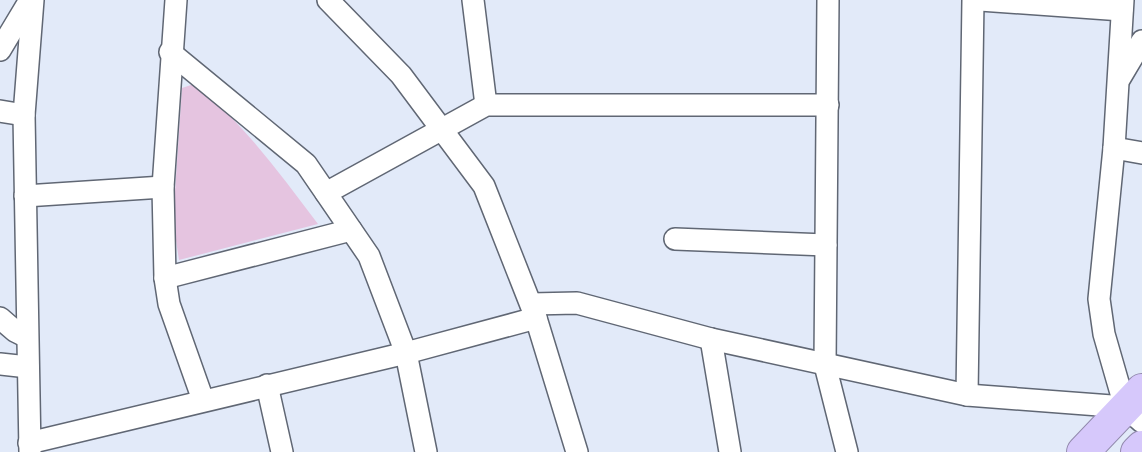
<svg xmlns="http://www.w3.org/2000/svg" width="1142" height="452" viewBox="0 0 1142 452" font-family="'Fira Sans',sans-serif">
<rect width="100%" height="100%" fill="#e2eaf9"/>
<path fill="#e5c4e0" d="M194 84C244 123 280 174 318 224L179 260 173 221 182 88Z"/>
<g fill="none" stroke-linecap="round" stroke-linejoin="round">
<defs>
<g id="minor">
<path d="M176 0 163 187 165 278 169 304 203 400"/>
<path d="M328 0 401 75 484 186 536 318 577 452"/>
<path d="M473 0 486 105"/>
<path d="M828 0 825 365 847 452"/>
<path d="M980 0 1122 10"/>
<path d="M1123 0 1114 148 1099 299 1104 334 1125 407 1142 422"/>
<path d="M0 50 30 0"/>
<path d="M170 52 306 164 369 256 406 353 426 452"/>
<path d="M1120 78 1142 41"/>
<path d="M0 111 24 115"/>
<path d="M1114 148 1142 153"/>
<path d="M326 193 486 105H828"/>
<path d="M25 196 163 187"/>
<path d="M675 239 826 245"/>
<path d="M165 278 351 230"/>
<path d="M531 304 577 303 711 339 967 395 1125 407"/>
<path d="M0 318 15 331 27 337"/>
<path d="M711 339 730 452"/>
<path d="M0 364 28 367"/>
<path d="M267 385 282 452"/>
<path d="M967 395 973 0"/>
<path d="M29 443 406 353 536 318"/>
<path d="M30 452 24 115 33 0"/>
</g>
<g id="highway">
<path d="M1083 452 1142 390"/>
<path d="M1137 452 1142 447"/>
</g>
</defs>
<use href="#minor" stroke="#606774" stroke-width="24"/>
<use href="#highway" stroke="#928aad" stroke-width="34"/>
<use href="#minor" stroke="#fff" stroke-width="21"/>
<use href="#highway" stroke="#d6c8fb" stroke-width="32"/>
</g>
</svg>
